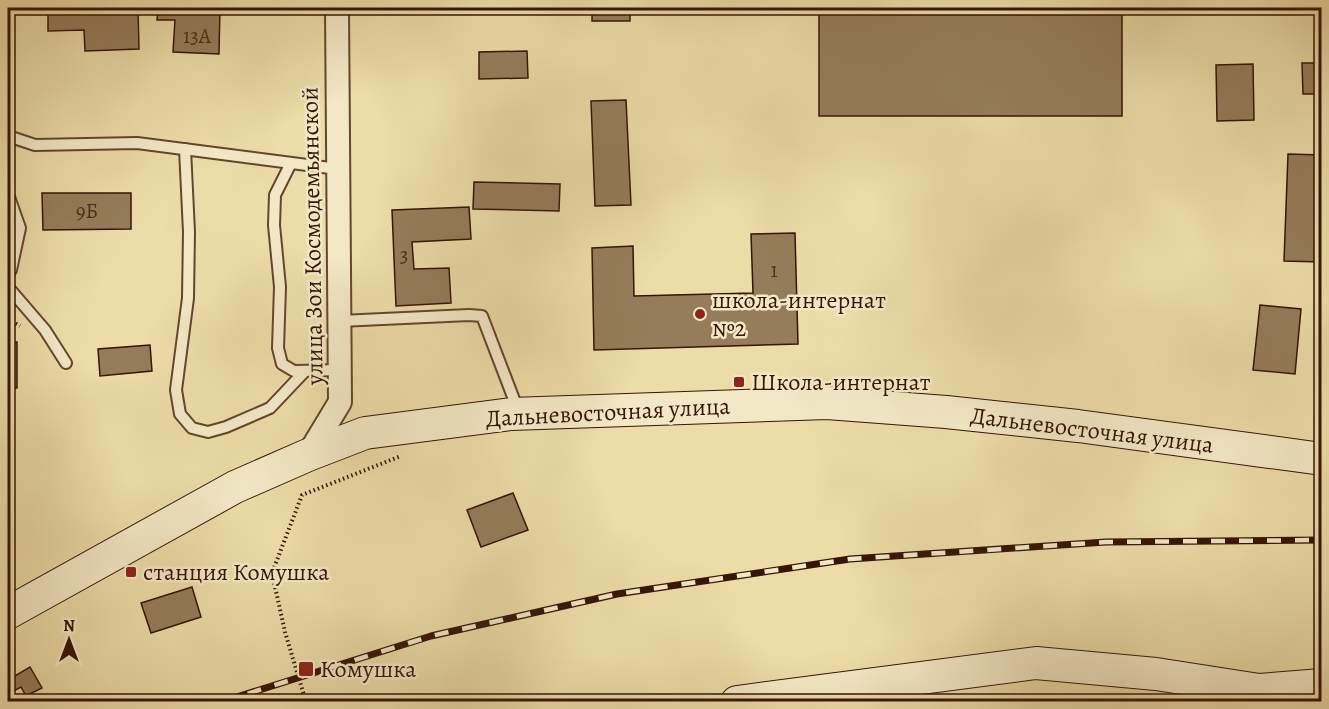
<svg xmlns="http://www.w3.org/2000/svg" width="1329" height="709" viewBox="0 0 1329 709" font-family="Alegreya,serif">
<rect width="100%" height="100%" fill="#ecdca8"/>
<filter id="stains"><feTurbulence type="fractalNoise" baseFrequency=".00333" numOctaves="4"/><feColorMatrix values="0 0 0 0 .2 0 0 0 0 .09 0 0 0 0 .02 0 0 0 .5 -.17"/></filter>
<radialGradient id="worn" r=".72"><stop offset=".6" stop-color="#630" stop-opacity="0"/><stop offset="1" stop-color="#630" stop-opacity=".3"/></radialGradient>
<g fill="#957c5a" stroke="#361406" stroke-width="1.5">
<path d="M48 8H138L139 49 85 51 84 30 48 31Z"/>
<path d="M158 8H220L219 54 173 52 175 20H157Z"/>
<rect x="592" y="8" width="38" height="13"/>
<rect x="819" y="8" width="303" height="108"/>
<path d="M527 51 528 78 479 79V52Z"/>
<path d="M1302 63H1322V94H1303Z"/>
<path d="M1253 64 1254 120 1217 121 1216 65Z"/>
<path d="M626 100 631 205 595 206 591 101Z"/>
<path d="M1288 154 1322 155V262L1284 261Z"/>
<path d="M474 182 560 184 559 211 473 209Z"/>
<path d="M42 193H131V229L43 230Z"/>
<path d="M469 207 471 239 412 242 414 269 449 268 451 303 396 306 392 210Z"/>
<path d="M795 233 798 344 594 350 592 248 633 246 634 296 753 293 751 234Z"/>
<path d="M1260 305 1301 309 1295 374 1253 370Z"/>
<rect x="8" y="342" width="9" height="46"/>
<path d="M150 345 152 371 100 376 98 349Z"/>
<path d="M513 493 528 530 481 547 467 510Z"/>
<path d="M192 587 201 617 151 633 141 603Z"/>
<path d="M30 667 42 688 26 696 21 687 8 694V680Z"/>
</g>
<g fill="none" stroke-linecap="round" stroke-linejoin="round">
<defs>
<g id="lane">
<path d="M8 136 35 145 137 143 338 169"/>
<path d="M185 149 189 232 188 298 176 390 180 414 192 428 208 432 226 427 270 408 305 371"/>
<path d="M291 163 275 195 274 225 280 287 278 348 282 364 294 371 340 370"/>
<path d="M8 194 20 228 11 270 8 273"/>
<path d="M8 287 45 330 66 363"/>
<path d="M340 321 469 315 482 316 518 410"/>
</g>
<path id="street" d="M308 455 340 402 337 8"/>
<g id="secondary">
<path d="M8 613 235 487 308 455 365 433 511 414 827 403 946 412 1078 426 1322 459"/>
<path d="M737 702 1036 663 1156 674 1259 690 1322 685"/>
</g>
</defs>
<use href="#lane" stroke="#64462e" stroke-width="14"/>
<use href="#street" stroke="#64462e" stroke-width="26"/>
<use href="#secondary" stroke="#361406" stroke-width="34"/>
<g stroke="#361406" stroke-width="4" stroke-dasharray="1.5 3" stroke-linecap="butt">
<path d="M8 319 20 326"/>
<path d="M306 702 285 632 272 573 302 495 401 456"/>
</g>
<use href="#lane" stroke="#f3e8c6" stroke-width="10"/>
<use href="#street" stroke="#f3e8c6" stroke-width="22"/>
<use href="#secondary" stroke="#f3e8c6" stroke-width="32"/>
<defs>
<path id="rail" d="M221 702 431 636 617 594 850 559 1106 542 1322 540"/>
</defs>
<use href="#rail" stroke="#361406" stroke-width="7"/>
<use href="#rail" stroke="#f3e8c6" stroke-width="4.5" stroke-dasharray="14" stroke-linecap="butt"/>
</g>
<g fill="#8f2418" stroke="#f3e8c6" stroke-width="2">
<circle cx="700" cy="314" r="6"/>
<rect x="733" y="376" width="12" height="12" rx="3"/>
<rect x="125" y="566" width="12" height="12" rx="3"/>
<rect x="298" y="661" width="16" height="16" rx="3"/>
</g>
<g text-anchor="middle" stroke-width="5" stroke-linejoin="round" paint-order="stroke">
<g font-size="21" fill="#4e2e1b">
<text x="197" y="43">13А</text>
<text x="87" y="218">9Б</text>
<text x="404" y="262">3</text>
<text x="774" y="277">1</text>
</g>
<g font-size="24" fill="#361406" stroke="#f3e8c6">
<text transform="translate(312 236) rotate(-91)" y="8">улица Зои Космодемьянской</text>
<text transform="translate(608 412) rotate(-3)" y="8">Дальневосточная улица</text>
<text transform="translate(1092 430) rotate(7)" y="8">Дальневосточная улица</text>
</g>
<g font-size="24" fill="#361406" stroke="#f3e8c6" text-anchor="start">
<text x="712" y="308">школа-интернат<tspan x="712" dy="28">№2</tspan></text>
<text x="751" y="390">Школа-интернат</text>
<text x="143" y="580">станция Комушка</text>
<text x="320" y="677">Комушка</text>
</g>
</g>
<rect width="1329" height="709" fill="none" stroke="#ecdca8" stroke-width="30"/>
<rect x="9" y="9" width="1311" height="691" fill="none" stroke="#361406" stroke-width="3"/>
<rect x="15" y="15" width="1299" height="679" fill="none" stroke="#361406" stroke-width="1.5"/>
<g transform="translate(69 640)" stroke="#f3e8c6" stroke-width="4.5" paint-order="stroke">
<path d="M0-4.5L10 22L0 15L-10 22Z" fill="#361406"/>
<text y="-9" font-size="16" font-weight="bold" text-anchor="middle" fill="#361406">N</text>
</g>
<rect width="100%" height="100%" filter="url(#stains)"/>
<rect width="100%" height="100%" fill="url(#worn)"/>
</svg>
